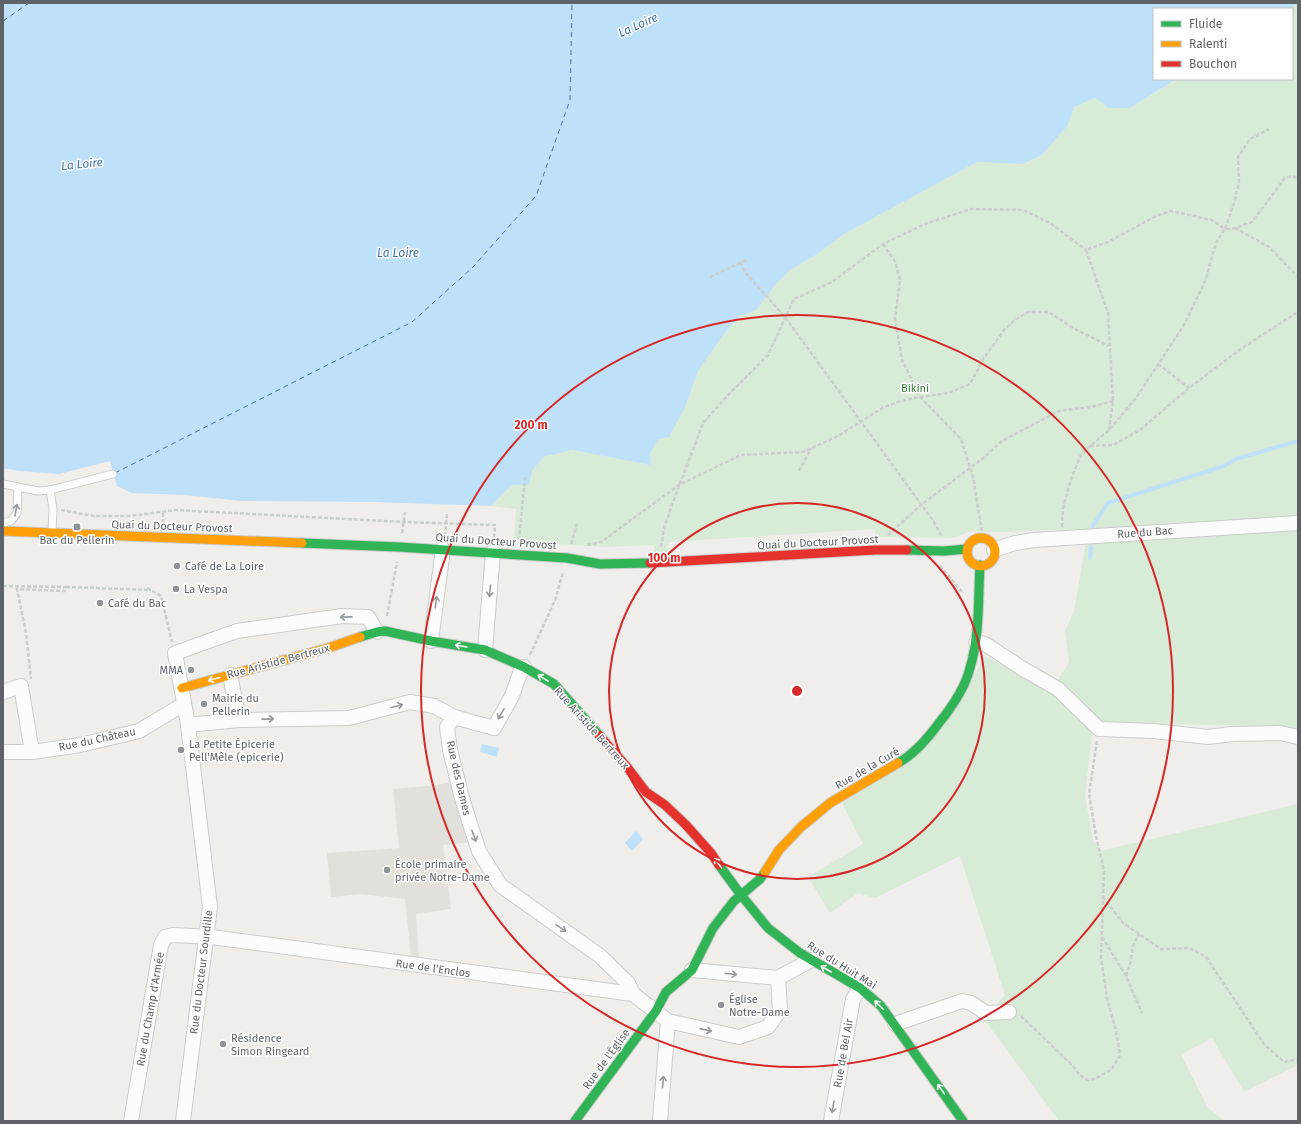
<svg xmlns="http://www.w3.org/2000/svg" width="1301" height="1124" viewBox="0 0 1301 1124" font-family="'Fira Sans',sans-serif">
<rect width="100%" height="100%" fill="#efeeea"/>
<path fill="#e2e0da" d="M452 782 472 842 443 845 451 909 416 914 419 958 411 957 405 899 361 894 331 897 327 853 399 848 393 789 437 785Z"/>
<path fill="#d8ebd6" d="M1298 3V732L1268 726 1112 723 1093 727 1085 795 1093 841 1101 851 1298 804V1065L1244 1092 1212 1038 1181 1055 1208 1108 1224 1121H1059L984 1019 1005 995 960 856 875 898 858 893 830 913 808 877 863 844 842 803 957 708 985 656 1051 692 1069 662 1065 631 1074 611 1088 531 1083 529 1001 532 971 531 953 538 875 537V529L669 542 667 552 654 553V545L605 547 514 541 516 509 491 506 512 485H529L532 471 542 457 572 450 651 465 650 454 658 439 685 407 698 371 724 334 740 316 756 310 776 284 790 270 816 255 844 234 977 162 1022 163 1068 125 1074 107 1095 98 1108 108H1130L1173 81 1172 79H1292V9H1288Z"/>
<g fill="#bfe0f9">
<path d="M3 3H1298L1288 9H1154V79H1172L1173 81 1130 108H1108L1095 98 1074 107 1068 125 1042 155 1022 164 977 162 844 234 816 255 790 270 776 284 756 310 740 316 724 334 698 371 685 407 669 437 658 439 650 454 651 465 572 450 543 457 532 471 529 485H512L491 506 374 502 241 501 186 495 132 493 117 486 110 461 59 474 19 471 3 468Z"/>
<path d="M482 744 499 748 497 757 480 752Z"/>
<path d="M636 831 643 839 632 851 625 843Z"/>
</g>
<g fill="none" stroke-linecap="round" stroke-linejoin="round">
<g stroke="#bfe0f9" stroke-width="4">
<path d="M1093 526 1108 503 1224 466 1236 459 1298 441"/>
<path d="M1090 558 1091 547"/>
</g>
<g stroke="#4174aa" stroke-width="1" stroke-dasharray="5 4" stroke-linecap="butt">
<path d="M3 21 29 3"/>
<path d="M115 473 412 322 473 267 536 196 570 100 572 3"/>
</g>
<defs>
<g id="lane">
<path d="M3 484 38 491 50 490 113 474"/>
<path d="M50 490 53 509 52 532"/>
<path d="M3 523 11 521 17 513 18 488"/>
</g>
<g id="street">
<path d="M994 550 1015 543 1034 540 1298 523"/>
<path d="M431 641 443 549"/>
<path d="M976 642 985 644 1023 669 1058 689 1099 729 1154 731 1208 737 1232 734 1280 733 1298 737"/>
<path d="M485 650 493 552"/>
<path d="M230 675 239 720"/>
<path d="M3 692 21 686 32 752"/>
<path d="M454 717 494 728 512 696 520 673 524 667"/>
<path d="M188 725 239 720 349 718 410 702 434 706 454 717 447 727 450 750 462 798 472 830 479 851 500 885 600 956 628 983 633 994"/>
<path d="M3 752H32L80 745 139 731 184 704"/>
<path d="M692 970 778 978 811 960"/>
<path d="M895 1024 962 1001 971 1003 986 1013 1009 1012"/>
<path d="M131 1121 161 945 165 937 173 935 212 937 633 994 668 1021 739 1037 768 1027 780 1010 778 978"/>
<path d="M183 1121 210 907 188 725 175 653 237 631 342 616 368 617 377 632"/>
<path d="M660 1121 668 1021"/>
<path d="M831 1121 853 999 860 988"/>
</g>
<g id="fast">
<path d="M302 543 399 547 567 558 600 564 650 563"/>
<path d="M907 550 944 551 967 549"/>
<path d="M360 637 377 632 385 631 431 641 485 650 524 667 554 684 599 735"/>
<path d="M898 763C915 754 928 738 939 723 952 707 965 688 970 668 980 635 978 599 980 565"/>
<path d="M719 865 741 895 768 928 800 953 860 988 881 1006 963 1121"/>
<path d="M575 1121 656 1011 666 992 692 970 713 928 734 901 760 879 765 872"/>
</g>
<g id="slow">
<path d="M3 531 302 543"/>
<circle cx="981" cy="552" r="14"/>
<path d="M182 688 328 648 360 637"/>
<path d="M765 872 779 850 801 827 830 803 898 763"/>
</g>
<g id="jam">
<path d="M650 563 875 550H907"/>
<path d="M599 735 627 767 646 792 665 805 686 825 711 853 719 865"/>
</g>
</defs>
<use href="#lane" stroke="#cbcccc" stroke-width="9"/>
<use href="#street" stroke="#cbcccc" stroke-width="16"/>
<use href="#fast" stroke="#cacacb" stroke-width="11"/>
<use href="#slow" stroke="#cacacb" stroke-width="11"/>
<use href="#jam" stroke="#cacacb" stroke-width="11"/>
<g stroke="#cacfcc" stroke-width="2.5" stroke-dasharray="4 2" stroke-linecap="butt">
<path d="M1235 228 1269 247 1298 277"/>
<path d="M883 244 895 261 900 280 895 318 902 360 920 397 961 439 973 477 983 538"/>
<path d="M740 262 745 272 785 317 934 522 942 537"/>
<path d="M710 277 748 259"/>
<path d="M1158 364 1189 388"/>
<path d="M1109 430 1113 401 1108 313 1086 250 1108 242 1156 216 1171 211 1212 220 1225 229 1235 200 1239 182 1238 157 1250 139 1269 129"/>
<path d="M1090 446 1113 445 1140 430 1189 388 1242 348 1298 312"/>
<path d="M799 471 811 449"/>
<path d="M61 510 94 516H131L175 510 404 522 495 525 494 539"/>
<path d="M163 523V512"/>
<path d="M1062 527 1063 508 1072 476 1081 455 1090 446 1109 430 1136 398 1184 325 1206 279 1212 256 1217 241 1225 229 1235 228 1252 222 1285 178 1292 176 1298 178"/>
<path d="M402 533 405 512"/>
<path d="M888 535 921 505 982 459 1002 441 1059 411 1091 407 1113 401"/>
<path d="M445 536 447 514"/>
<path d="M519 540 525 477"/>
<path d="M571 544 577 524"/>
<path d="M587 545 601 542 679 485 741 455 803 452 838 436 884 407 901 401 920 397 948 393 970 384 984 358 1004 330 1015 320 1028 312H1049L1073 328 1109 346"/>
<path d="M661 547 664 528 672 505 703 423 730 393 768 355 794 299 832 282 883 244 925 224 971 209 1023 210 1050 223 1086 250"/>
<path d="M940 566 963 593"/>
<path d="M3 586 66 587 65 591 17 589 26 633 31 679"/>
<path d="M66 587 151 590"/>
<path d="M147 588 161 596 172 642"/>
<path d="M387 616 397 562"/>
<path d="M530 655 555 600 563 572"/>
<path d="M1103 897 1123 923 1161 949 1190 948 1206 957 1264 1044 1284 1062 1298 1059"/>
<path d="M1102 937 1126 976 1142 1013"/>
<path d="M1126 976 1131 961 1133 946 1139 934"/>
<path d="M1021 1016 1072 1065 1080 1075 1087 1080 1095 1079 1112 1069 1120 1055 1116 1031 1107 998 1101 957 1104 870 1096 836 1089 794 1097 741"/>
</g>
<use href="#lane" stroke="#fdfcfc" stroke-width="7"/>
<use href="#street" stroke="#fdfcfc" stroke-width="14"/>
<use href="#fast" stroke="#30b455" stroke-width="9"/>
<use href="#slow" stroke="#ff9f0a" stroke-width="9"/>
<use href="#jam" stroke="#e5322d" stroke-width="9"/>
</g>
<defs><path id="oneway-shaft" d="M-6 0H5M1.5-3L5.5 0L1.5 3" fill="none" stroke-width="1.6" stroke-linecap="round" stroke-linejoin="round"/></defs>
<g stroke="#96999c">
<use href="#oneway-shaft" transform="translate(16 510) rotate(-81)"/>
<use href="#oneway-shaft" transform="translate(490 591) rotate(95)"/>
<use href="#oneway-shaft" transform="translate(436 602) rotate(-83)"/>
<use href="#oneway-shaft" transform="translate(346 617) rotate(179)"/>
<use href="#oneway-shaft" transform="translate(397 706) rotate(-14)"/>
<use href="#oneway-shaft" transform="translate(501 714) rotate(120)"/>
<use href="#oneway-shaft" transform="translate(268 719) rotate(-1)"/>
<use href="#oneway-shaft" transform="translate(474 836) rotate(70)"/>
<use href="#oneway-shaft" transform="translate(561 928) rotate(35)"/>
<use href="#oneway-shaft" transform="translate(731 974) rotate(6)"/>
<use href="#oneway-shaft" transform="translate(706 1030) rotate(13)"/>
<use href="#oneway-shaft" transform="translate(663 1082) rotate(-85)"/>
<use href="#oneway-shaft" transform="translate(833 1107) rotate(100)"/>
</g>
<g stroke="#fff">
<use href="#oneway-shaft" transform="translate(461 646) rotate(-171)"/>
<use href="#oneway-shaft" transform="translate(543 678) rotate(-149)"/>
<use href="#oneway-shaft" transform="translate(214 679) rotate(165)"/>
<use href="#oneway-shaft" transform="translate(718 863) rotate(-126)"/>
<use href="#oneway-shaft" transform="translate(826 969) rotate(-150)"/>
<use href="#oneway-shaft" transform="translate(879 1005) rotate(-135)"/>
<use href="#oneway-shaft" transform="translate(941 1089) rotate(-125)"/>
</g>
<g fill="none" stroke="#d62828" stroke-width="2">
<circle cx="797" cy="691" r="188"/>
<circle cx="797" cy="691" r="376"/>
</g>
<g fill="#919496" stroke="#fff" stroke-width="1.5">
<rect x="73" y="523" width="8" height="8" rx="2"/>
<circle cx="177" cy="566" r="4"/>
<circle cx="176" cy="589" r="4"/>
<circle cx="100" cy="603" r="4"/>
<circle cx="191" cy="670" r="4"/>
<circle cx="204" cy="704" r="4"/>
<circle cx="181" cy="750" r="4"/>
<circle cx="387" cy="870" r="4"/>
<circle cx="721" cy="1005" r="4"/>
<circle cx="223" cy="1044" r="4"/>
</g>
<g text-anchor="middle" stroke-width="3" stroke-linejoin="round" paint-order="stroke">
<g font-size="11" fill="#348238" stroke="#fff">
<text x="915" y="392">Bikini</text>
</g>
<g font-size="11" fill="#5f6368" stroke="#fff">
<text transform="translate(172 526) rotate(2)" y="4">Quai du Docteur Provost</text>
<text transform="translate(1145 532) rotate(-4)" y="4">Rue du Bac</text>
<text transform="translate(496 541) rotate(4)" y="4">Quai du Docteur Provost</text>
<text transform="translate(818 542) rotate(-3)" y="4">Quai du Docteur Provost</text>
<text transform="translate(278 661) rotate(-15)" y="4">Rue Aristide Bertreux</text>
<text transform="translate(592 728) rotate(48)" y="4">Rue Aristide Bertreux</text>
<text transform="translate(97 739) rotate(-12)" y="4">Rue du Château</text>
<text transform="translate(867 768) rotate(-30)" y="4">Rue de la Curé</text>
<text transform="translate(459 778) rotate(77)" y="4">Rue des Dames</text>
<text transform="translate(842 965) rotate(32)" y="4">Rue du Huit Mai</text>
<text transform="translate(433 968) rotate(8)" y="4">Rue de l'Enclos</text>
<text transform="translate(201 972) rotate(-83)" y="4">Rue du Docteur Sourdille</text>
<text transform="translate(150 1009) rotate(-80)" y="4">Rue du Champ d'Armée</text>
<text transform="translate(843 1053) rotate(-80)" y="4">Rue de Bel Air</text>
<text transform="translate(606 1059) rotate(-54)" y="4">Rue de l'Église</text>
</g>
<g font-size="11" fill="#5f6368" stroke="#fff" text-anchor="start">
<text x="77" y="544" text-anchor="middle">Bac du Pellerin</text>
<text x="185" y="570">Café de La Loire</text>
<text x="184" y="593">La Vespa</text>
<text x="108" y="607">Café du Bac</text>
<text x="183" y="674" text-anchor="end">MMA</text>
<text x="212" y="702">Mairie du<tspan x="212" dy="13">Pellerin</tspan></text>
<text x="189" y="748">La Petite Épicerie<tspan x="189" dy="13">Pell'Mêle (epicerie)</tspan></text>
<text x="395" y="868">École primaire<tspan x="395" dy="13">privée Notre-Dame</tspan></text>
<text x="729" y="1003">Église<tspan x="729" dy="13">Notre-Dame</tspan></text>
<text x="231" y="1042">Résidence<tspan x="231" dy="13">Simon Ringeard</tspan></text>
</g>
<g font-size="12" font-style="italic" fill="#4174aa" stroke="#fff">
<text transform="translate(638 25) rotate(-24)" y="4">La Loire</text>
<text transform="translate(82 164) rotate(-6)" y="4">La Loire</text>
<text x="398" y="257">La Loire</text>
</g>
</g>
<circle cx="797" cy="691" r="6" fill="#d62828" stroke="#fff" stroke-width="2"/>
<g font-size="12" text-anchor="middle" font-weight="bold" fill="#d62828" stroke="#fff" stroke-width="3" stroke-linejoin="round" paint-order="stroke">
<text x="531" y="429">200 m</text>
<text x="664" y="562">100 m</text>
</g>
<rect width="1301" height="1124" fill="none" stroke="#5f6368" stroke-width="8"/>
<rect x="1153" y="8" width="140" height="72" fill="#ffffff" stroke="#bfc1c3"/>
<rect x="1161" y="21" width="20" height="6" fill="#30b455" stroke="#bfc1c3"/>
<text x="1189" y="28" font-size="12" fill="#5f6368">Fluide</text>
<rect x="1161" y="41" width="20" height="6" fill="#ff9f0a" stroke="#bfc1c3"/>
<text x="1189" y="48" font-size="12" fill="#5f6368">Ralenti</text>
<rect x="1161" y="61" width="20" height="6" fill="#e5322d" stroke="#bfc1c3"/>
<text x="1189" y="68" font-size="12" fill="#5f6368">Bouchon</text>
</svg>
